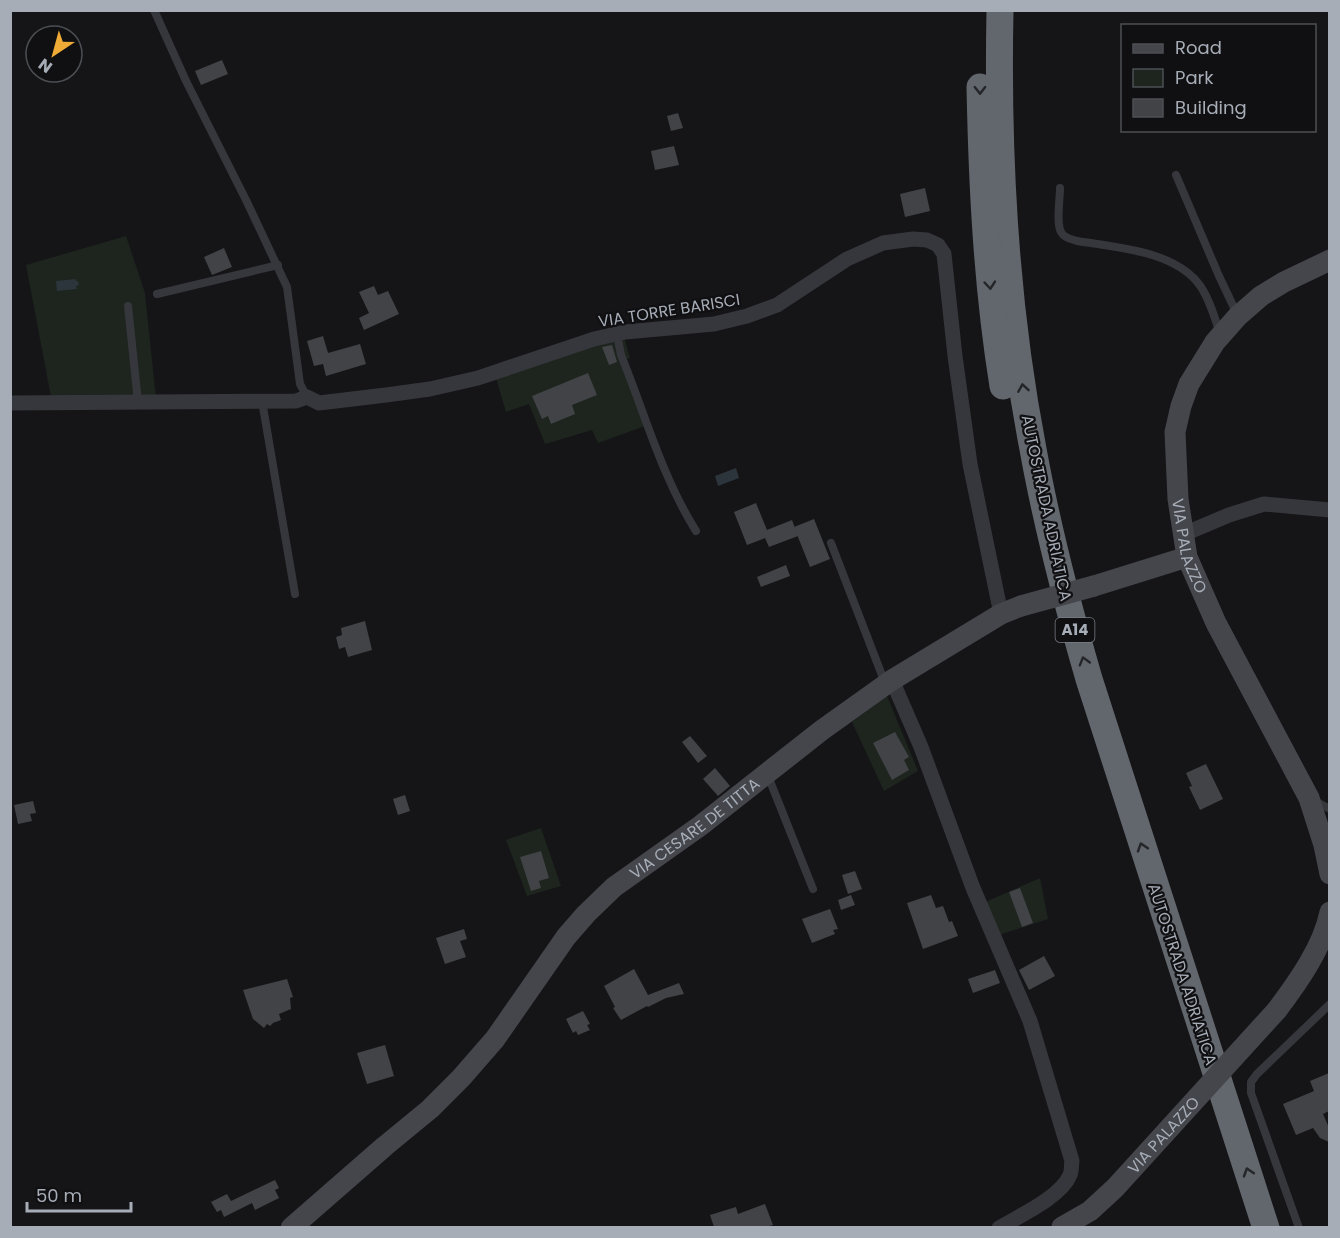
<svg xmlns="http://www.w3.org/2000/svg" width="1340" height="1238" viewBox="0 0 1340 1238" font-family="Poppins,sans-serif">
<rect width="100%" height="100%" fill="#151517"/>
<g fill="#1d251e">
<path d="M126 236 145 293 156 399 51 397 26 265Z"/>
<path d="M624 336 630 358 621 361 645 426 598 443 592 430 545 444 529 404 506 412 496 378Z"/>
<path d="M887 696 918 771 884 791 852 722Z"/>
<path d="M541 828 561 886 527 896 506 840Z"/>
<path d="M1040 878 1048 919 999 935 983 903Z"/>
</g>
<g fill="#2c353b">
<path d="M75 279 76 281H78L79 285 76 286 77 289 57 291 56 281Z"/>
<path d="M736 468 739 478 718 486 715 476Z"/>
</g>
<g fill="#414347">
<path d="M222 60 228 74 201 85 195 71Z"/>
<path d="M678 113 683 128 671 131 667 116Z"/>
<path d="M674 146 679 165 655 170 651 151Z"/>
<path d="M925 188 930 211 905 217 900 194Z"/>
<path d="M224 248 232 267 212 275 204 257Z"/>
<path d="M374 286 378 295 388 291 399 314 364 330 359 318 369 313 359 292Z"/>
<path d="M323 336 328 353 360 344 366 364 326 376 323 364 314 366 307 341Z"/>
<path d="M612 345 617 362 609 365 602 347Z"/>
<path d="M588 373 597 395 572 405 575 414 551 424 548 416 542 419 532 396Z"/>
<path d="M756 503 767 530 792 520 798 536 769 547 765 538 747 545 734 512Z"/>
<path d="M814 519 830 559 810 567 794 527Z"/>
<path d="M786 565 790 576 761 587 757 577Z"/>
<path d="M365 621 372 650 348 657 345 647 339 649 336 637 342 635 341 628Z"/>
<path d="M895 732 909 757 904 760 909 770 892 780 873 743Z"/>
<path d="M690 736 707 756 698 763 682 742Z"/>
<path d="M1206 764 1223 799 1200 810 1189 787 1192 786 1186 773Z"/>
<path d="M715 768 730 786 718 796 703 779Z"/>
<path d="M405 795 410 811 398 815 393 799Z"/>
<path d="M33 801 36 813 30 814 32 821 18 824 14 805Z"/>
<path d="M541 851 549 878 539 881 541 888 531 891 520 857Z"/>
<path d="M855 871 862 889 848 894 842 875Z"/>
<path d="M1020 888 1033 923 1022 927 1009 892Z"/>
<path d="M851 895 855 905 841 910 838 900Z"/>
<path d="M931 895 936 908 943 906 949 922 952 921 958 936 923 949 907 903Z"/>
<path d="M830 909 838 929 833 930 835 934 812 943 802 919Z"/>
<path d="M464 929 467 939 460 941 466 957 445 964 436 938Z"/>
<path d="M1044 956 1055 976 1029 990 1019 970Z"/>
<path d="M634 969 648 995 679 983 684 994 666 998 648 1007 647 1006 621 1020 613 1008 615 1007 604 986Z"/>
<path d="M995 970 1000 983 973 993 968 979Z"/>
<path d="M287 979 293 997 290 998 291 1009 279 1014 281 1020 273 1023 270 1026 267 1024 264 1028 253 1019 243 990Z"/>
<path d="M583 1011 590 1024 587 1025 590 1030 578 1035 576 1031 573 1033 566 1019Z"/>
<path d="M385 1045 394 1076 367 1084 357 1053Z"/>
<path d="M1329 1073V1111L1323 1114 1329 1128V1142L1320 1138 1313 1128 1296 1135 1283 1104 1314 1091 1310 1081Z"/>
<path d="M275 1180 279 1188 275 1190 279 1198 255 1210 252 1203 224 1217 221 1210 217 1212 211 1202 227 1194 231 1201Z"/>
<path d="M765 1204 773 1225 765 1227H714L710 1215 736 1207 738 1214Z"/>
</g>
<g fill="none" stroke-linecap="round" stroke-linejoin="round">
<g stroke="#36373c" stroke-width="8">
<path d="M154 10 186 81 246 200 287 287 300 384 307 397"/>
<path d="M1176 175 1219 276 1237 314"/>
<path d="M1060 188C1060 199 1056 223 1061 232 1064 238 1071 239 1077 241 1115 247 1177 251 1201 287 1210 301 1215 318 1220 334"/>
<path d="M157 294 278 265"/>
<path d="M128 306 138 402"/>
<path d="M617 334 621 355C645 414 662 477 696 531"/>
<path d="M262 401 295 594"/>
<path d="M831 543 885 683"/>
<path d="M768 776 813 889"/>
<path d="M1315 801 1330 809"/>
<path d="M1299 1228 1251 1093V1082L1257 1074 1330 1004"/>
</g>
<g stroke="#36373c" stroke-width="15">
<path d="M10 403 296 401 307 397 319 403 386 395 430 389 478 378 594 339 625 332 714 324 747 316 777 305 847 259 883 243 913 239 927 240 938 245 944 254 955 356 970 464 1001 614"/>
<path d="M1184 534 1229 515 1264 504 1330 510"/>
<path d="M892 680 921 747 973 888 1030 1021 1072 1161C1071 1165 1072 1171 1070 1175 1061 1197 1019 1216 999 1228"/>
</g>
<g stroke="#44464c" stroke-width="21">
<path id="s1" d="M1330 260 1284 282 1261 296 1238 316 1215 342 1189 384 1181 406 1175 432 1178 499 1187 557 1216 623 1309 798 1324 845 1330 874"/>
<path d="M1094 586 1187 557"/>
<path d="M1277 1010C1298 982 1323 947 1330 912"/>
<path id="s2" d="M291 1228 385 1146 430 1109 461 1078 495 1039 566 937 586 914 614 887 700 826 822 730 892 680 1001 614 1021 606"/>
</g>
<g stroke="#62666d" stroke-width="27">
<path d="M1000 10C997 157 1005 305 1033 449 1047 527 1067 603 1089 679L1266 1228"/>
<path d="M980 87C982 187 987 287 1003 386"/>
</g>
<g stroke="#44464c" stroke-width="21">
<path d="M1021 606 1094 586"/>
<path id="s3" d="M1062 1227 1090 1211 1115 1188 1277 1010"/>
</g>
</g>
<defs><path id="oneway-chevron" d="M-2-3.5L2.5 0L-2 3.5" fill="none" stroke-width="1.6" stroke-linecap="round" stroke-linejoin="round" transform="scale(1.5)"/></defs>
<g stroke="#242629">
<use href="#oneway-chevron" transform="translate(980 90) rotate(89)"/>
<use href="#oneway-chevron" transform="translate(990 285) rotate(85)"/>
<use href="#oneway-chevron" transform="translate(1023 388) rotate(-99)"/>
<use href="#oneway-chevron" transform="translate(1084 661) rotate(-106)"/>
<use href="#oneway-chevron" transform="translate(1142 847) rotate(-108)"/>
<use href="#oneway-chevron" transform="translate(1248 1172) rotate(-108)"/>
</g>
<g text-anchor="middle" stroke-width="4.5" stroke-linejoin="round" paint-order="stroke">
<rect fill="#101012" stroke="#7a7e86" stroke-width="1.5" x="1055.5" y="618" width="39" height="24" rx="4.5"/>
<g font-size="15" font-weight="bold" fill="#a7adb7">
<text x="1075" y="635">A14</text>
</g>
<g font-size="16" fill="#a7adb7" stroke="#101012">
<text transform="translate(669 310) rotate(-9)" y="6">VIA TORRE BARISCI</text>
<text transform="translate(1047 508) rotate(78)" y="6">AUTOSTRADA ADRIATICA</text>
<text dy="6" stroke="none"><textPath href="#s1" startOffset="358">VIA PALAZZO</textPath></text>
<text dy="6" stroke="none"><textPath href="#s2" startOffset="572">VIA CESARE DE TITTA</textPath></text>
<text transform="translate(1183 974) rotate(72)" y="6">AUTOSTRADA ADRIATICA</text>
<text dy="6" stroke="none"><textPath href="#s3" startOffset="138">VIA PALAZZO</textPath></text>
</g>
</g>
<rect width="1340" height="1238" fill="none" stroke="#a7adb7" stroke-width="24"/>
<rect x="1121" y="24" width="195" height="108" fill="#101012" stroke="#4c4f54" stroke-width="1.5"/>
<rect x="1133" y="44" width="30" height="9" fill="#44464c" stroke="#4c4f54" stroke-width="1.5"/>
<text x="1175" y="54" font-size="18" fill="#a7adb7">Road</text>
<rect x="1133" y="69" width="30" height="18" fill="#1d251e" stroke="#4c4f54" stroke-width="1.5"/>
<text x="1175" y="84" font-size="18" fill="#a7adb7">Park</text>
<rect x="1133" y="99" width="30" height="18" fill="#414347" stroke="#4c4f54" stroke-width="1.5"/>
<text x="1175" y="114" font-size="18" fill="#a7adb7">Building</text>
<g transform="translate(54 54) rotate(216)"><circle r="28" fill="#101012" stroke="#4c4f54" stroke-width="1.5"/>
<path d="M0-4.5L10 22L0 15L-10 22Z" fill="#efab35"/>
<text y="-9" font-size="16" font-weight="bold" text-anchor="middle" fill="#a7adb7">N</text>
</g>
<path d="M27 1202v9h104v-9" fill="none" stroke="#a7adb7" stroke-width="3"/>
<text x="36" y="1202" font-size="18" fill="#a7adb7" stroke="#101012" stroke-width="4.5" paint-order="stroke">50 m</text>
</svg>
